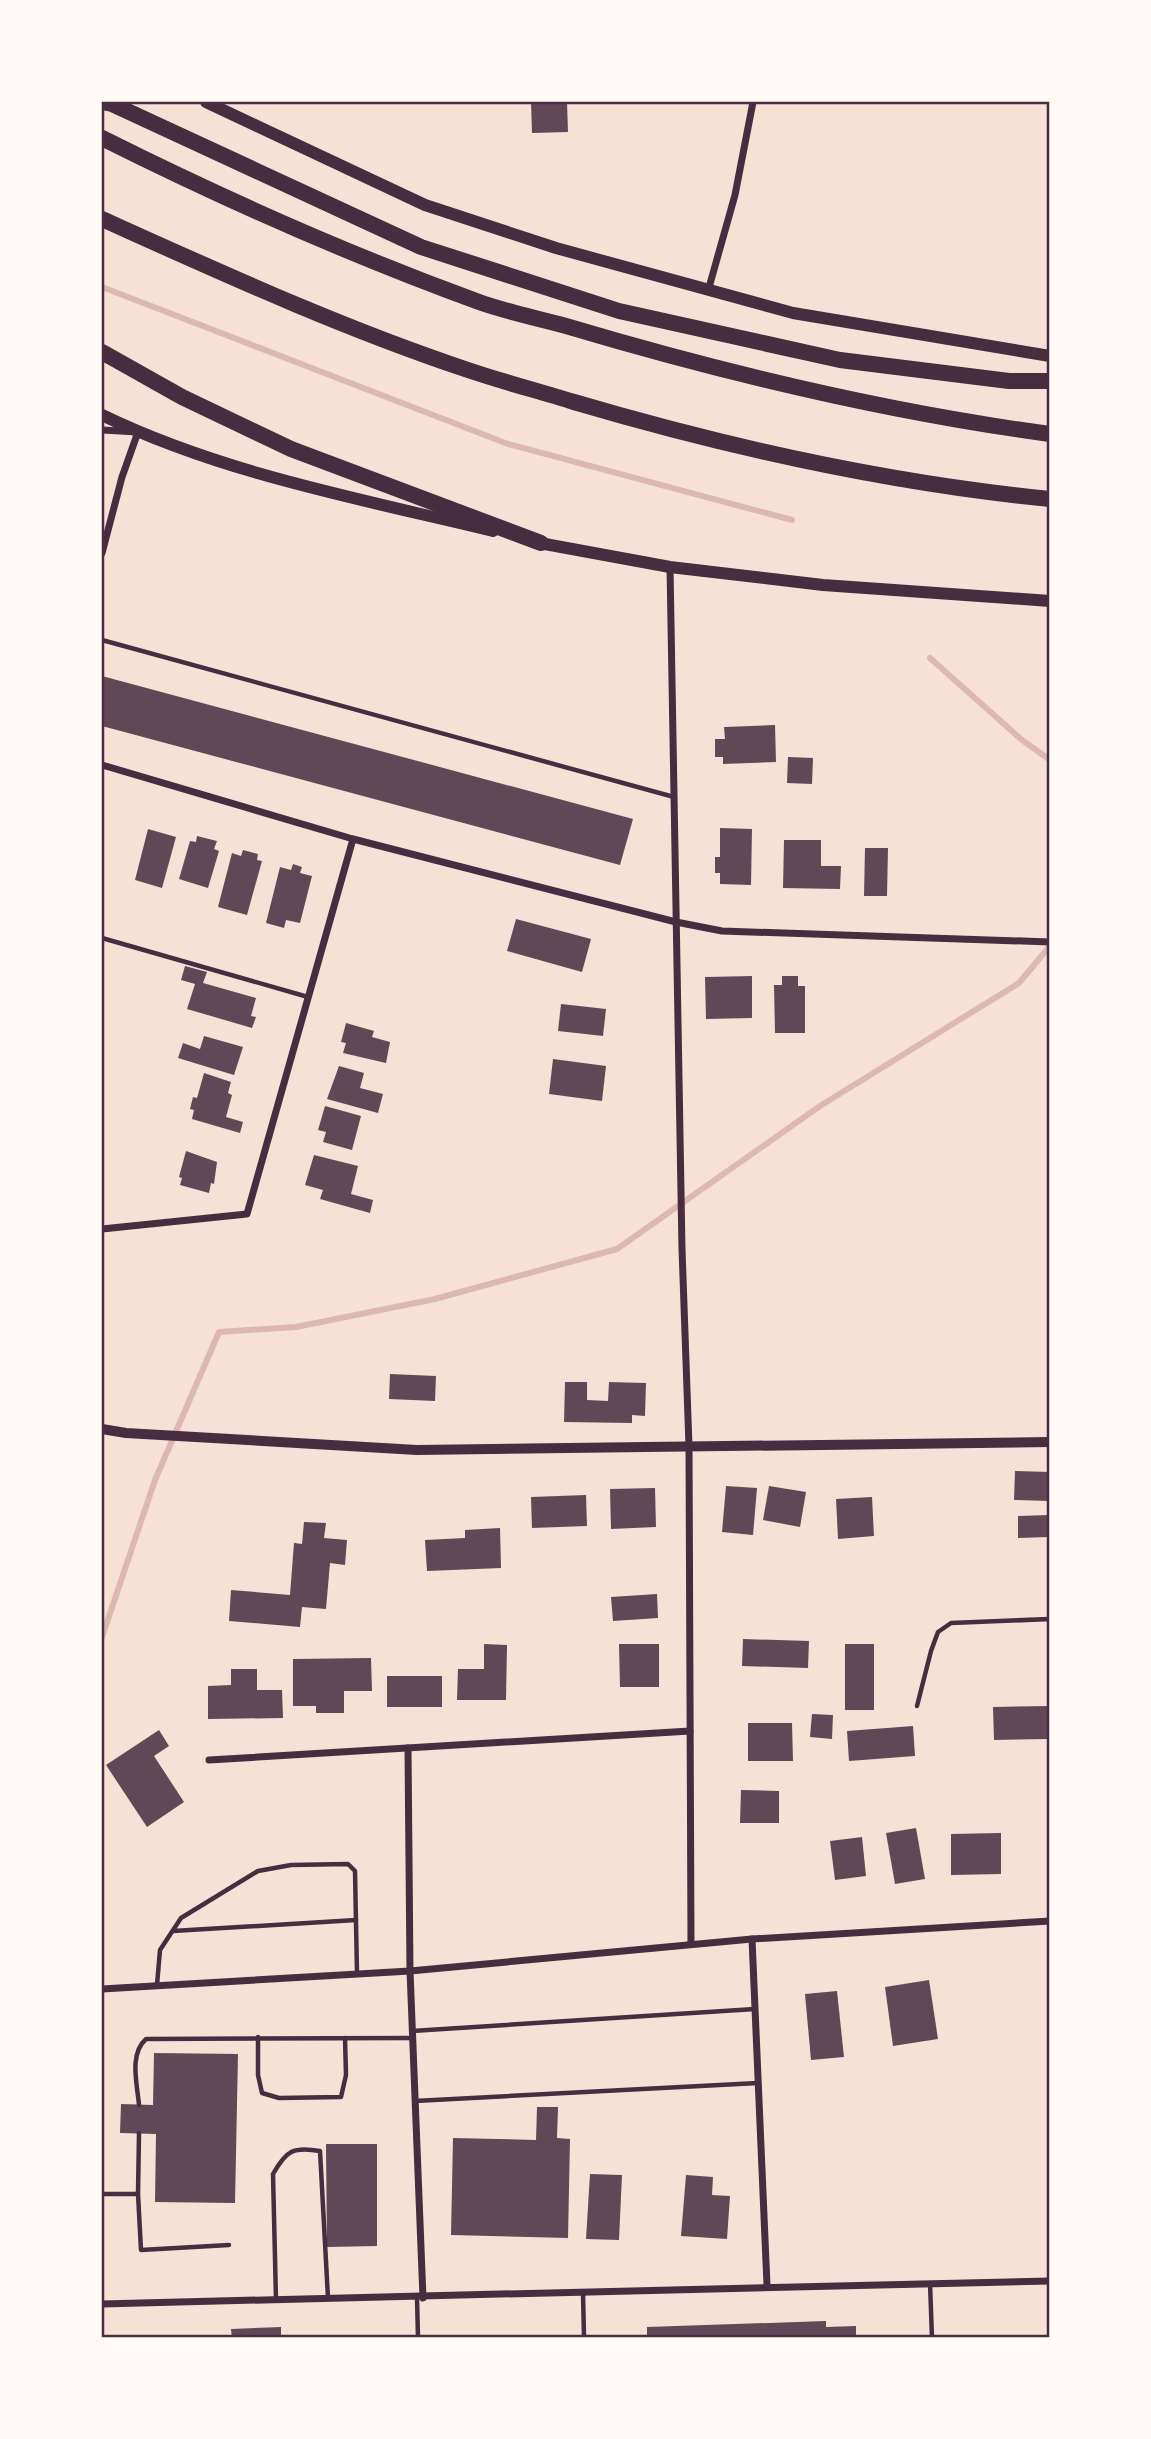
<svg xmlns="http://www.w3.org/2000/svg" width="1151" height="2439" viewBox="0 0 1151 2439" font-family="'Source Sans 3',sans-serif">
<rect width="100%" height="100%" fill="#f7e1d7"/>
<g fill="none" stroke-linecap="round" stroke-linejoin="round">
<g stroke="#dcb8b0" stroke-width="6">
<path d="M102 287 508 444 792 520"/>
<path d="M930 658 1022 740 1050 760"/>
<path d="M102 1637 155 1480 219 1332 296 1327 435 1299 617 1249 820 1106 1019 983 1050 946"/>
</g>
</g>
<g fill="#644757">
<path d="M531 102H567L568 132 532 133Z"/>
<path d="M102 676 633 819 620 865 102 726Z"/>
<path d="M775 725 776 762 723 764V757H715V739H725L724 727Z"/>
<path d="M788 757 813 758 812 784 787 783Z"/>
<path d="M720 828 752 829 751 885 720 884V873H715V857H720Z"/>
<path d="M148 829 176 837 162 888 135 880Z"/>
<path d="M197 836 217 841 214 849 219 851 208 888 179 879 190 841 196 842Z"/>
<path d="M784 840H821V866H841L840 889 783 888Z"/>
<path d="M865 848H888L887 896H864Z"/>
<path d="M243 850 258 854 257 860 262 861 247 915 218 907 232 853 241 856Z"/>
<path d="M293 864 302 867 300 873 312 876 300 923 286 920 284 928 266 923 280 867 291 870Z"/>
<path d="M516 919 591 939 582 972 507 951Z"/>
<path d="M185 966 207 972 203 983 256 998 251 1016 256 1017 252 1028 187 1009 195 984 181 980Z"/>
<path d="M752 976V1018L706 1019 705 977Z"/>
<path d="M782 976H798V986H805V1033H775L774 985H782Z"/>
<path d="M561 1004 606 1009 603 1036 558 1031Z"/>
<path d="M346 1023 374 1031 372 1037 390 1042 386 1063 343 1053 346 1043 341 1042Z"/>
<path d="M204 1036 243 1047 234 1075 178 1058 183 1043 200 1049Z"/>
<path d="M553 1059 606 1066 602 1101 549 1094Z"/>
<path d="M339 1066 364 1073 360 1088 383 1094 378 1113 327 1099Z"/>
<path d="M204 1073 231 1082 228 1093 232 1095 226 1117 243 1122 240 1133 192 1119 194 1110 190 1109 193 1097 197 1098Z"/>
<path d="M325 1106 361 1116 352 1150 323 1142 326 1132 318 1130Z"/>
<path d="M186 1151 217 1162 214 1184 211 1183 209 1193 180 1185 182 1178 179 1177Z"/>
<path d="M314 1155 358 1166 351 1194 373 1200 370 1213 320 1199 323 1190 305 1185Z"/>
<path d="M390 1374 436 1376 435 1401 389 1399Z"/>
<path d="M565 1382H587V1400L608 1401 609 1382 646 1383 645 1416 632 1415V1423L564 1422Z"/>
<path d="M1015 1471 1050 1472V1501L1014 1500Z"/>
<path d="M726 1486 757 1488 753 1535 722 1532Z"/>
<path d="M769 1486 806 1492 800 1527 763 1520Z"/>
<path d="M655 1488 656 1527 611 1529 610 1489Z"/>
<path d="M586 1495 587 1526 532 1528 531 1497Z"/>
<path d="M872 1497 874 1536 838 1539 836 1499Z"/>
<path d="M1050 1515V1537L1018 1538V1516Z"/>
<path d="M304 1522 326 1523 324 1538 347 1540 345 1565 330 1563 326 1609 302 1607 300 1627 229 1621 231 1590 290 1595 294 1543 302 1544Z"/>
<path d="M500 1528 501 1568 427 1571 425 1540 465 1538V1530Z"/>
<path d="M657 1594 658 1618 613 1621 611 1597Z"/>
<path d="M743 1639 809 1641 808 1668 742 1666Z"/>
<path d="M484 1644 507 1645 506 1700H457L458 1669H484Z"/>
<path d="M619 1644H659V1687H620Z"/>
<rect x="845" y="1644" width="29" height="66"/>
<path d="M371 1658 372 1691H344V1713H316V1706H293V1659Z"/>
<path d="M231 1669H257V1690H282L283 1718 208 1719V1686L231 1685Z"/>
<rect x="387" y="1676" width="55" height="31"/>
<path d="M1049 1706 1050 1739 994 1740 993 1707Z"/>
<path d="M812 1714 833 1715 832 1739 810 1737Z"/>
<path d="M748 1723H792L793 1761H748Z"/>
<path d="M913 1726 915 1756 849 1761 847 1731Z"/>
<path d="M159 1730 169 1746 154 1756 184 1802 147 1827 106 1765Z"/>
<path d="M741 1790 779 1791V1823H740Z"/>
<path d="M916 1828 925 1879 895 1884 886 1833Z"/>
<path d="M1001 1833V1874L951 1875V1834Z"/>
<path d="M862 1837 866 1876 835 1880 830 1841Z"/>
<path d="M929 1980 938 2039 893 2046 885 1987Z"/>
<path d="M837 1991 844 2057 811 2060 805 1994Z"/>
<path d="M154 2053 238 2054 235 2203 155 2202 156 2134 120 2133 121 2104 153 2105Z"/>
<path d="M537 2107H558L557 2138 570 2139 568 2238 451 2235 453 2138 536 2140Z"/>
<path d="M326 2144H377V2246L327 2247Z"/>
<path d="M590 2174 622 2175 619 2240 586 2239Z"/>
<path d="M686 2175 713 2177 712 2195 730 2196 727 2239 681 2236Z"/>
<path d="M826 2321V2327L856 2326V2338H647V2327Z"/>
<path d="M281 2327V2338H232L231 2329Z"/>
</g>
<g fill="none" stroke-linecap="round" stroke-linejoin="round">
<g stroke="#4a2c40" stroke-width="4.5">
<path d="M102 640 674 797"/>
<path d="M102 938 308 997"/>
<path d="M917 1706 931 1651 938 1632 951 1623 1050 1619"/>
<path d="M173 1931 356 1920"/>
<path d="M157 1985 160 1950 181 1918 258 1871 291 1865 348 1864 355 1871 357 1974"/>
<path d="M412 2031 755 2009"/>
<path d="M258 2037V2075L262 2093 279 2098 341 2097 346 2075 345 2038"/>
<path d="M415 2101 758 2083"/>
<path d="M139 2105C137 2083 129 2054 146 2039L413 2038"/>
<path d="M102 2194H138L141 2250 229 2245"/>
<path d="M138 2194 139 2133"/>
<path d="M930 2283 932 2338"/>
<path d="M583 2292 584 2338"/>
<path d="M417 2298 418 2338"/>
<path d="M276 2300 273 2174C286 2151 293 2146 320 2151L328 2298"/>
</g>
<g stroke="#4a2c40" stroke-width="7">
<path d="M708 291 735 195 753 102"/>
<path d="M102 430 138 432 122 477 102 553"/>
<path d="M670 567 682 1249 689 1446 691 1944"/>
<path d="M102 765 353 839 676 922 722 931 1050 942"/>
<path d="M102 1229 247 1214 353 839"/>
<path d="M408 1748 410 1971 423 2298"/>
<path d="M209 1760 690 1731"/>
<path d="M752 1939 767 2285"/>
<path d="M102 1989 410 1971 752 1939 1050 1921"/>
<path d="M102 2304C418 2297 733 2286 1050 2281"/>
</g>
<path stroke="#4a2c40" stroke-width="10" d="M102 1429 126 1433 417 1450 1050 1442"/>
<g stroke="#4a2c40" stroke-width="12">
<path d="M206 102 425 205 556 248 793 313 1050 356"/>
<path d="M102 415C224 474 361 499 493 531"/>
<path d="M534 542 670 567 823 585 1050 601"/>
</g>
<g stroke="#4a2c40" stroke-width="16">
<path d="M102 102 112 104 421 247 619 311 840 360 1009 381H1050"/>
<path d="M102 138C224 199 350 255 479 302 507 312 537 318 566 326 724 373 886 412 1050 434"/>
<path d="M102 219C222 273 342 328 468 370 503 382 539 391 574 402 730 448 888 483 1050 499"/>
<path d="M102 352 182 397 291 449 541 543"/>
</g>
</g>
<rect width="1151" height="2439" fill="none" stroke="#fffaf5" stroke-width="206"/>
<rect x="103" y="103" width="945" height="2233" fill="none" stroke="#4a2c40" stroke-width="2.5"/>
</svg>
